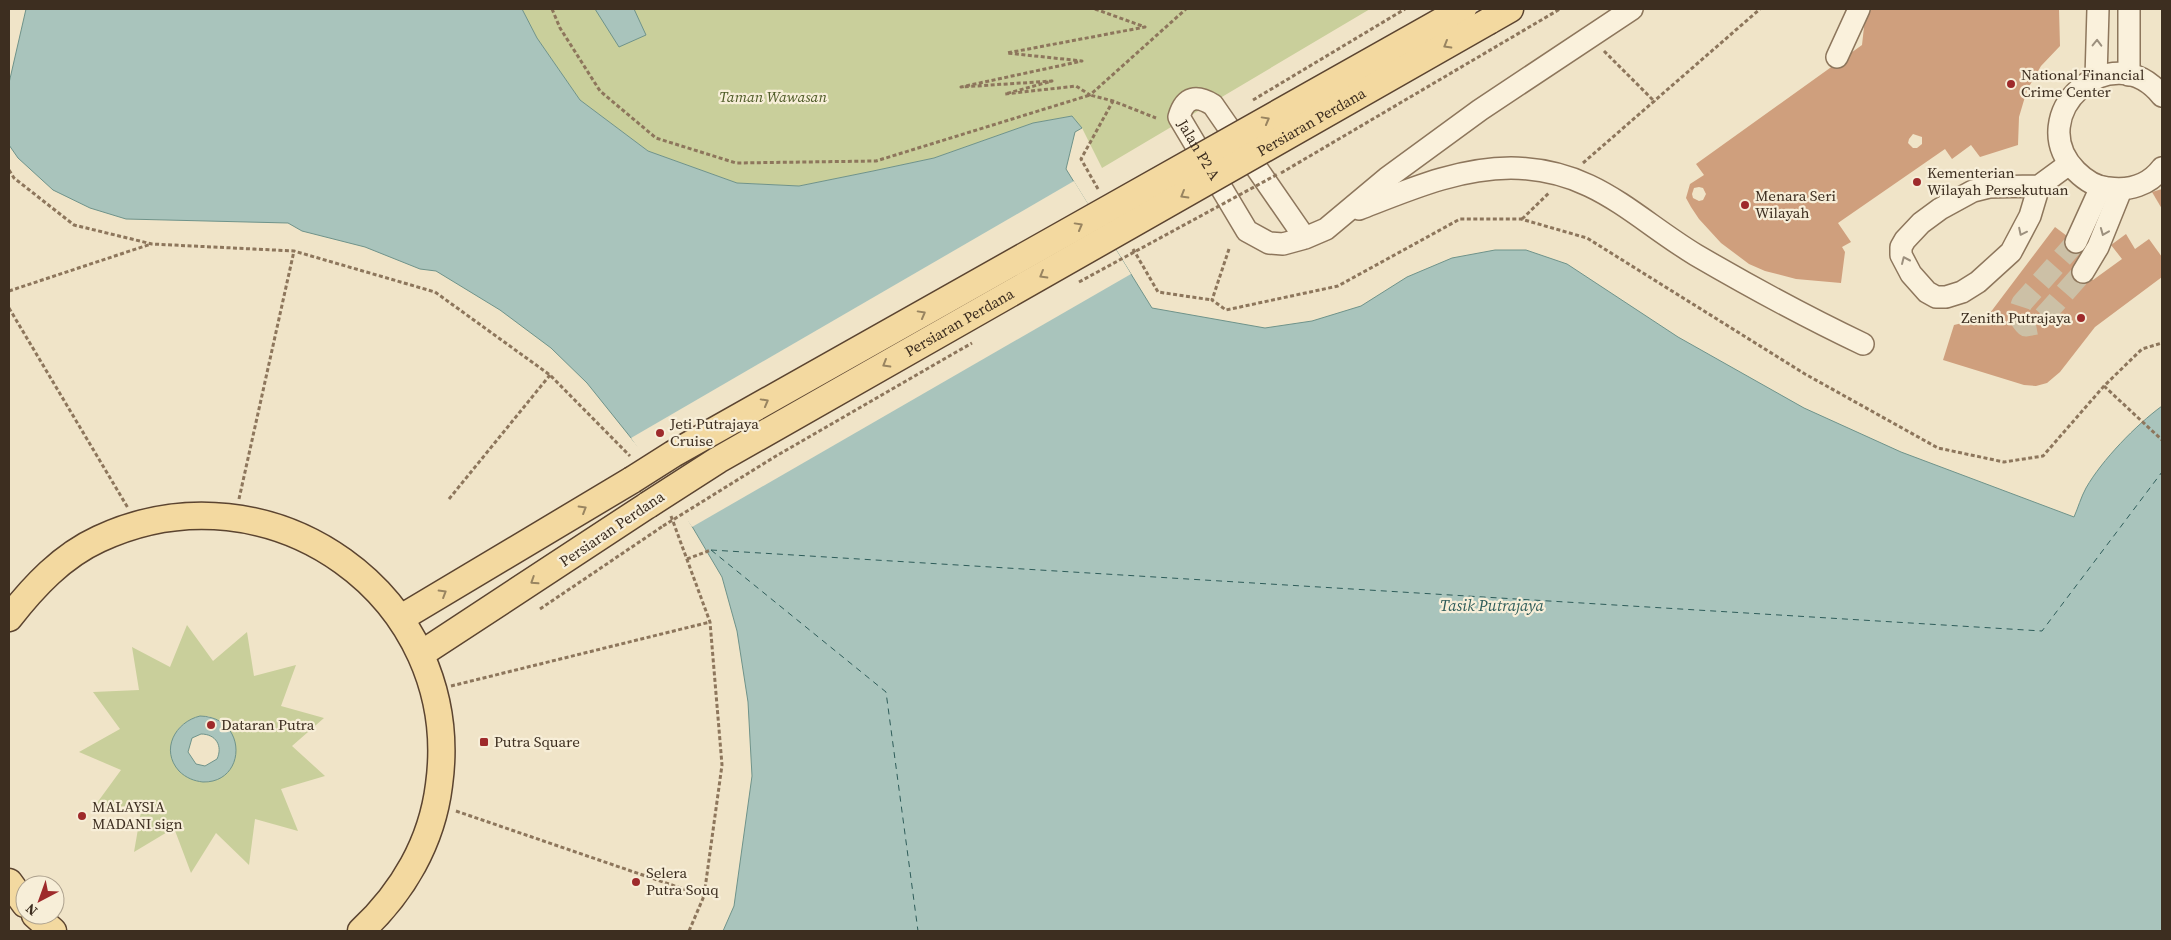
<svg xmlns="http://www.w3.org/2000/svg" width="2171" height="940" viewBox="0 0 2171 940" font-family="'Source Serif 4',serif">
<rect width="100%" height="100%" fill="#f0e4c8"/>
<g fill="#c9cf9b" fill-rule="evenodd">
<path d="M522 9H1370L1102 168 1082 128 1072 116 1033 123 934 158 873 171 799 186 737 183 648 151 580 100 537 38Z"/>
<path d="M187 625 213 661 247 632 254 676 296 665 281 706 324 718 292 746 325 776 281 789 298 831 255 819 249 865 216 833 191 873 174 828 134 852 142 806 94 807 121 770 79 752 120 729 93 692 139 690 132 647 170 667ZM200 716H208L223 722V776L208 782H201L171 750C172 732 182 721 200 716Z"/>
</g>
<g fill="#a9c4bc" stroke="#6f938a" fill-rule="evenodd">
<path d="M26 9H522L537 38 580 100 648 151 737 183 799 186 873 171 934 158 1033 123 1072 116 1082 128 1075 132 1066 169 1152 308 1265 328 1312 321 1361 306 1407 277 1452 258 1495 250H1526L1567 264 1678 337 1804 408 1901 452 2074 517C2078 508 2081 497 2086 488 2102 460 2136 425 2162 406V931H723L734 906 752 776 748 702 737 631 722 577 664 479 587 383 551 348 500 310 436 271 420 269 365 247 302 231 288 223 126 219 90 208 53 190 18 158 9 145V83Z"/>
<path d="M595 9H634L646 35 619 47Z"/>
<path d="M200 716C248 717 247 783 203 782 194 781 186 778 179 771 160 750 175 722 200 716ZM201 734C216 734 223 746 217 759L205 766 196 764 188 752 192 738Z"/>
</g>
<path fill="#f0e4c8" d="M1074 181 1131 274 692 527 631 438Z"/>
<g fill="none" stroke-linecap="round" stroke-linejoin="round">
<g stroke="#2f5d5a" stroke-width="1" stroke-dasharray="6 5" stroke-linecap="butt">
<path d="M711 550 2042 631 2162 472"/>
<path d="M711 550 886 692 918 931"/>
</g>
</g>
<g fill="#cf9f7d" fill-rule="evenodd">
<path d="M1866 9H2059L2060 46 2041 66 2027 90 2019 117 2018 145 1980 157 1971 145 1952 159 1945 149 1838 223 1851 242 1842 247 1845 252 1841 283 1796 279 1765 271 1749 264 1721 243 1699 219 1691 207 1686 198 1690 184 1704 175 1696 164 1862 45ZM1913 134 1922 137V144L1917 148H1913L1908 143 1909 139ZM1699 187 1703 188 1706 194 1703 200 1699 201 1693 198 1692 194 1694 188Z"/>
<path d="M2162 189V209L2152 192Z"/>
<path d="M2055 227 2087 251 2075 266 2093 280 2122 259 2111 245 2126 234 2135 249 2149 239 2162 257V277L2095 327 2060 372 2047 383 2036 386 2024 385 1943 360 1954 325 1987 317Z"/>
</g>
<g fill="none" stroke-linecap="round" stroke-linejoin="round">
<path stroke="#ccc0a6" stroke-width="21" stroke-dasharray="21 11" stroke-linecap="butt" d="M2076 242 2022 303C2018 313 2018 319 2026 326L2037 324 2083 272"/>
<defs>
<g id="minor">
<path d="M2129 9V75"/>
<path d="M1837 57 1859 9"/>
<path d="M2096 78 2098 9"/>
<path d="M2162 96C2112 33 2021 115 2076 171 2085 180 2095 187 2108 188 2129 191 2149 185 2162 168"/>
<path d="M2039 186 2030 216 2011 252 1978 282 1962 292 1946 297H1936L1927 292 1911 274 1901 255V247L1905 240 1921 223 1940 209 1973 191 1989 187 2039 186 2069 164"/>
<path d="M1359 209C1408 190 1458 168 1511 168 1594 169 1632 216 1696 255 1751 287 1806 317 1863 344"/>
<path id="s1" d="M1305 238 1213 105C1197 95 1185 96 1179 117L1247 231 1269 243 1283 244 1305 238 1326 229 1387 178 1480 110 1632 9"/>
<path d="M2076 242 2101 187"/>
<path d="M2083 272 2098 247 2121 190"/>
</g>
<g id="major">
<path d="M1489 21 1510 9"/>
<path d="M9 618C34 586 62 556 99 539 270 459 465 596 439 785 432 842 403 892 361 931"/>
<path d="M401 618 632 480"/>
<path d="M421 654 648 505"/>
<path d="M9 882 25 904"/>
<path d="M35 915 53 931"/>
</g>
</defs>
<use href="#minor" stroke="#8d765c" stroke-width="24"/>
<use href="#major" stroke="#5b4430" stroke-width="29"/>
<g stroke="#8d765c" stroke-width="3" stroke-dasharray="4 2.5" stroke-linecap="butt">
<path d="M552 9 560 28 600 91 656 138 736 163 876 161 1090 95 1113 101 1156 118"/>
<path d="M1095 9 1145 27 1007 53 1082 61 961 87 1052 81 1005 94 1076 86 1090 95 1186 9"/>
<path d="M1604 51 1655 102"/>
<path d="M1253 100 1405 9"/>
<path d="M1583 163 1760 9"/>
<path d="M9 170 14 178 74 225 152 244 294 251 435 292 550 375 630 456"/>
<path d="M1281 173 1560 9"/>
<path d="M1098 189 1081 159 1113 101"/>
<path d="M1522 219 1550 192"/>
<path d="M1133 249 1158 292 1212 300"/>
<path d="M1229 249 1212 300 1226 310 1338 286 1460 219H1521L1587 238 1805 374 1938 448 2004 462 2043 456 2104 386 2142 349 2162 343"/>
<path d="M9 291 151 244"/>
<path d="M9 308 128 508"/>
<path d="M2104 386 2162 440"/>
<path d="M239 499 294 251"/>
<path d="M449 499 550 375"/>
<path d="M671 516 710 622 722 765 704 896 689 931"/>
<path d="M687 559 711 550"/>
<path d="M540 609 663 526"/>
<path d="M451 686 710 622"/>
<path d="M456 811 704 896"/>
</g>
<use href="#minor" stroke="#faf1dc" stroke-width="21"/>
<use href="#major" stroke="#f3d9a0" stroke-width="26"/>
<defs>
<g id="major-bridge">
<path d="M632 480 673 454 1463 9"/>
<path id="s2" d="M648 505 718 460 1489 21"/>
</g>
</defs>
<use href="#major-bridge" stroke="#5b4430" stroke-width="29" stroke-linecap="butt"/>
<g stroke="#8d765c" stroke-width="3" stroke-dasharray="4 2.5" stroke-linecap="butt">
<path d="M1079 282 1278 174"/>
<path d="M663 526 776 456 972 343"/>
</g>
<use href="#major-bridge" stroke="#f3d9a0" stroke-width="26"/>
</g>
<defs><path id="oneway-chevron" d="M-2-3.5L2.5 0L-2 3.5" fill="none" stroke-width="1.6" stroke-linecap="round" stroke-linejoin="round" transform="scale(1.25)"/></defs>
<g stroke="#9c907e">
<use href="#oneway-chevron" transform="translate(2097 43) rotate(-89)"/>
<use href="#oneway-chevron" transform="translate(2022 232) rotate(116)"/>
<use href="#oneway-chevron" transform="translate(2104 232) rotate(112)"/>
<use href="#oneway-chevron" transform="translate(1905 260) rotate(-114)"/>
</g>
<g stroke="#988460">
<use href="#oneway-chevron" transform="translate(1447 45) rotate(150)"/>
<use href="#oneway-chevron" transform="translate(1266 120) rotate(-29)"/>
<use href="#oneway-chevron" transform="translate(1184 195) rotate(150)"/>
<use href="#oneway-chevron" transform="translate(1079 226) rotate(-29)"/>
<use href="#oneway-chevron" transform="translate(1043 275) rotate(150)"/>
<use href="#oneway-chevron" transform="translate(922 314) rotate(-29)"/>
<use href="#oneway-chevron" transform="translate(886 364) rotate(150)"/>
<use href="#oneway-chevron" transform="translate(765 402) rotate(-29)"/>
<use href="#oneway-chevron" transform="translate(583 509) rotate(-31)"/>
<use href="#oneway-chevron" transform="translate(534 581) rotate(147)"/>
<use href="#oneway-chevron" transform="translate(443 593) rotate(-31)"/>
</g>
<g fill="#9e2a2b" stroke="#f7eed8" stroke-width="2">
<circle cx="2011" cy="84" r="5"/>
<circle cx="1917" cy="182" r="5"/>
<circle cx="1745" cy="205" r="5"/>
<circle cx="2081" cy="318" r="5"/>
<circle cx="660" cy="433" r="5"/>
<circle cx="211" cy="725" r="5"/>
<rect x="479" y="737" width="10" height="10" rx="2.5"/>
<circle cx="82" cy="816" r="5"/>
<circle cx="636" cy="882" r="5"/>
</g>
<g text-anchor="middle" stroke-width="4.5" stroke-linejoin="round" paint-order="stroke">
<g font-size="15" fill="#3d2e20" stroke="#f7eed8" text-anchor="start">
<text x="2021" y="80">National Financial<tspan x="2021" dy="17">Crime Center</tspan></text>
<text x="1927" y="178">Kementerian<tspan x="1927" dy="17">Wilayah Persekutuan</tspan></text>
<text x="1755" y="201">Menara Seri<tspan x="1755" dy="17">Wilayah</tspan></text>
<text x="2071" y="323" text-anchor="end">Zenith Putrajaya</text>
<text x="670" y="429">Jeti Putrajaya<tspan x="670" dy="17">Cruise</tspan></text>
<text x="221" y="730">Dataran Putra</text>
<text x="494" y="747">Putra Square</text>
<text x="92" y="812">MALAYSIA<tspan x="92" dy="17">MADANI sign</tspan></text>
<text x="646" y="878">Selera<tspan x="646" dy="17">Putra Souq</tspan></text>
</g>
<g font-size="15" font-style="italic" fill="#4d5a26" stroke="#f7eed8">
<text x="773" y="102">Taman Wawasan</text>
</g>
<g font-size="15" fill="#3d2e20" stroke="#f7eed8">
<text dy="5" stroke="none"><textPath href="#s2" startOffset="766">Persiaran Perdana</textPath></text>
<text dy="5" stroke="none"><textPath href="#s1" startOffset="245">Jalan P2 A</textPath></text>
<text dy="5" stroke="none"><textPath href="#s2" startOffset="361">Persiaran Perdana</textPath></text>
<text transform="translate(612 529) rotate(-34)" y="5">Persiaran Perdana</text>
</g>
<g font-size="16" font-style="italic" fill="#2f5d5a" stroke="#f7eed8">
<text x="1492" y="611">Tasik Putrajaya</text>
</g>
</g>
<rect width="2171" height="940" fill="none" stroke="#3d2e20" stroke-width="20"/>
<g transform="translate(40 900) rotate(221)"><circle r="24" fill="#f7eed8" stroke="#ada18e"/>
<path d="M0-4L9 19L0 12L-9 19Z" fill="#9e2a2b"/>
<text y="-8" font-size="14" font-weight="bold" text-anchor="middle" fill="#3d2e20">N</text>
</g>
</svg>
